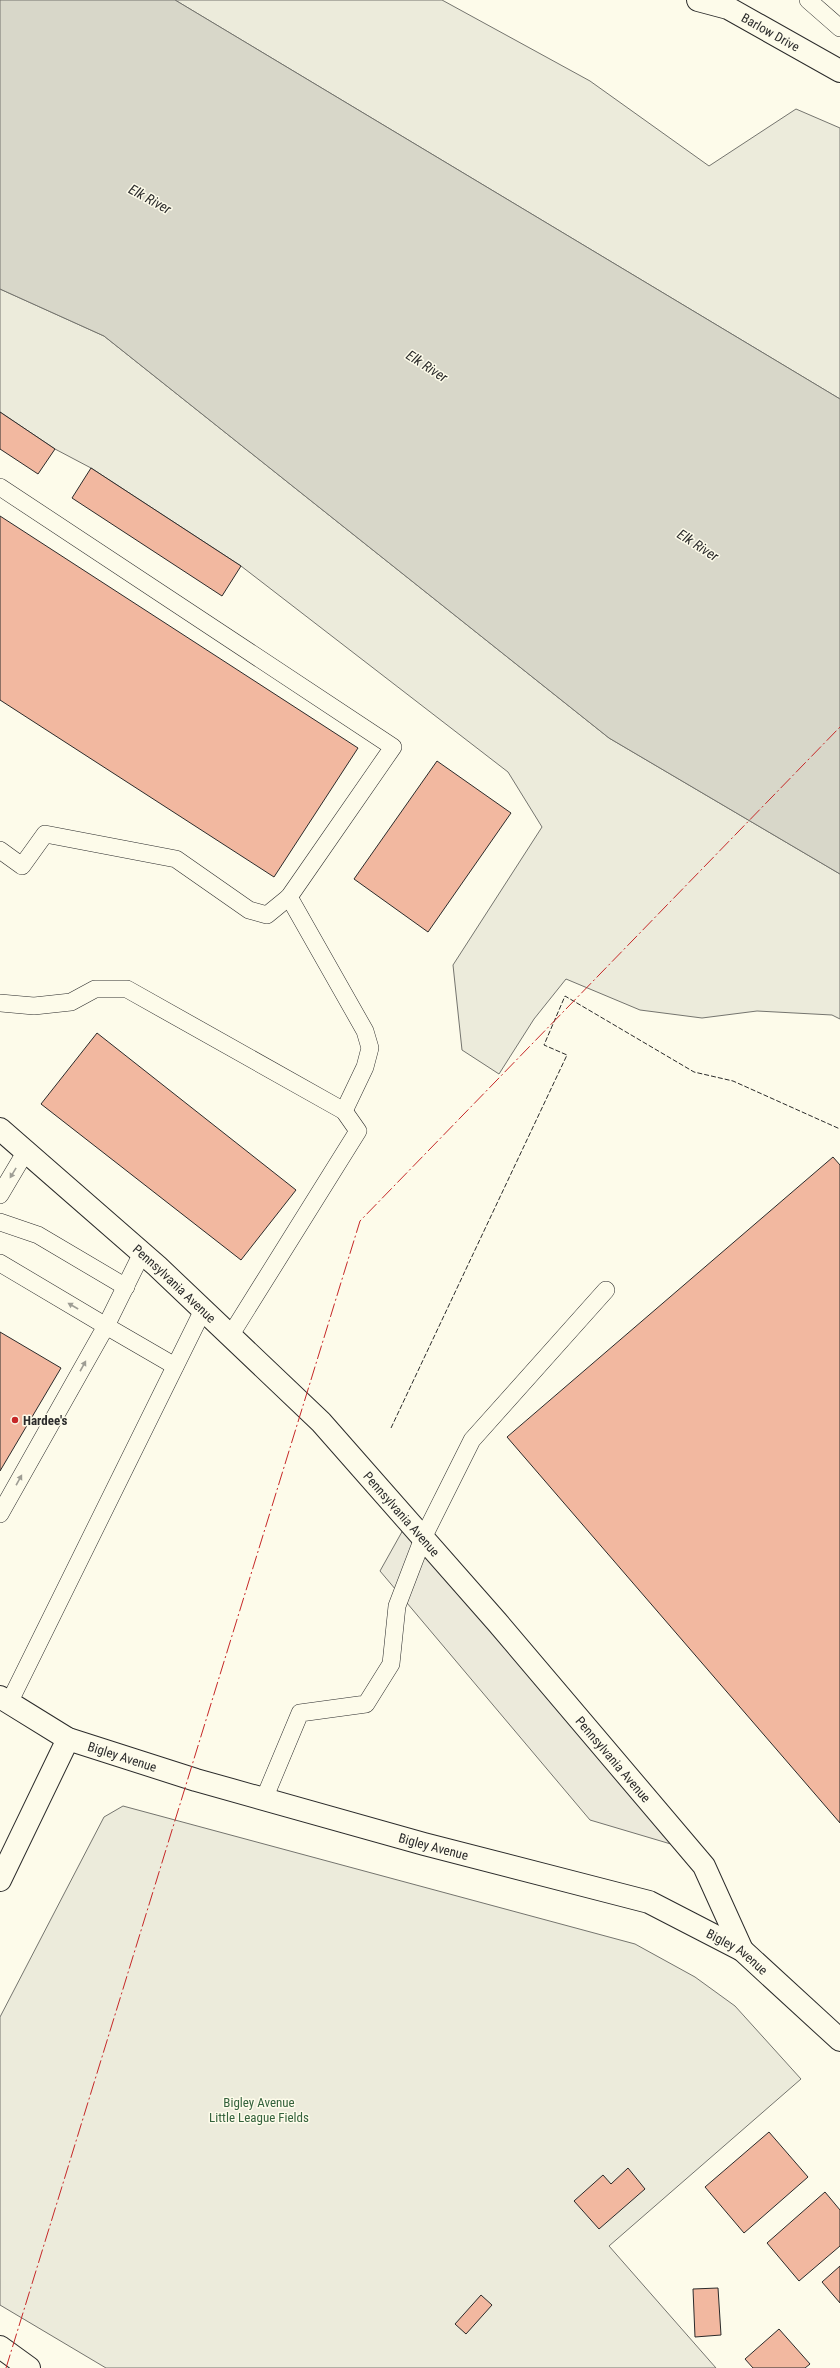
<svg xmlns="http://www.w3.org/2000/svg" width="840" height="2368" viewBox="0 0 840 2368" font-family="'Roboto Condensed',sans-serif">
<rect width="100%" height="100%" fill="#fdfbea"/>
<g fill="#ecebdb" stroke="#74746e">
<path d="M175 0H442L590 81 709 166 796 109 840 128V399Z"/>
<path d="M0 289 104 336 609 738 840 874V1019L832 1015 757 1011 702 1018 640 1010 566 979 534 1019 499 1074 462 1050 453 965 542 827 508 772 241 566 91 468 55 449 0 412Z"/>
<path d="M123 1806 635 1944 695 1977 735 2006 801 2079 609 2246 716 2368H106L0 2305V2017L104 1817Z"/>
</g>
<path fill="#eceadb" stroke="#74746e" d="M408 1521 691 1850 590 1820 380 1571Z"/>
<path fill="#d8d7c9" stroke="#74746e" d="M0 0H175L840 399V874L609 738 104 336 0 289Z"/>
<g fill="#f2b8a0" stroke="#2b2b2b">
<path d="M0 412 55 449 38 474 0 449Z"/>
<path d="M91 468 241 566 222 596 72 498Z"/>
<path d="M0 516 358 748 274 877 0 700Z"/>
<path d="M437 761 511 813 428 932 354 879Z"/>
<path d="M97 1033 296 1190 241 1260 41 1104Z"/>
<path d="M833 1157 840 1165V1823L507 1437Z"/>
<path d="M0 1332 61 1368 0 1471Z"/>
<path d="M769 2132 808 2177 744 2233 705 2187Z"/>
<path d="M628 2168 645 2189 599 2229 574 2201 603 2175 611 2184Z"/>
<path d="M825 2192 840 2210V2246L799 2281 767 2243Z"/>
<path d="M840 2266V2303L822 2282Z"/>
<path d="M718 2288 721 2335 695 2337 693 2289Z"/>
<path d="M481 2295 492 2305 466 2334 455 2324Z"/>
<path d="M779 2329 810 2364 805 2368H753L745 2359Z"/>
</g>
<g fill="none" stroke-linecap="round" stroke-linejoin="round">
<defs>
<g id="service">
<path d="M808 0 840 28"/>
<path d="M0 487 393 747 289 897 267 915 249 910 176 859 45 834 22 866 0 850"/>
<path d="M289 897 365 1031 370 1048 365 1067 344 1111"/>
<path d="M0 1003 34 1006 71 1002 95 989H127L344 1111 358 1131 230 1336"/>
<path d="M0 1195 26 1151"/>
<path d="M0 1222 38 1235 126 1287"/>
<path d="M142 1253 106 1326 175 1366"/>
<path d="M0 1263 106 1326 0 1514"/>
<path d="M9 1703 203 1310"/>
<path d="M264 1799 300 1713 366 1704 391 1664 397 1606 423 1538 472 1440 606 1290"/>
</g>
<g id="minor">
<path id="s1" d="M0 1129 157 1266 321 1422 497 1622 704 1866 742 1950"/>
</g>
<g id="tertiary">
<path id="s2" d="M698 0 728 8 840 71"/>
<path d="M0 1880 68 1739"/>
</g>
<g id="primary">
<path id="s3" d="M0 1697 68 1739 196 1780 424 1844 649 1902 742 1950 840 2040"/>
</g>
<path id="motorway" d="M0 2347 29 2368"/>
</defs>
<use href="#service" stroke="#2b2b2b" stroke-width="18"/>
<use href="#minor" stroke="#2b2b2b" stroke-width="24"/>
<use href="#tertiary" stroke="#2b2b2b" stroke-width="24"/>
<use href="#primary" stroke="#2b2b2b" stroke-width="24"/>
<use href="#motorway" stroke="#2b2b2b" stroke-width="24"/>
<use href="#service" stroke="#fdfbea" stroke-width="17"/>
<use href="#minor" stroke="#fdfbea" stroke-width="22"/>
<use href="#tertiary" stroke="#fdfbea" stroke-width="22"/>
<use href="#primary" stroke="#fdfbea" stroke-width="22"/>
<use href="#motorway" stroke="#fdfbea" stroke-width="22"/>
<path stroke="#2b2b2b" stroke-width="1" stroke-dasharray="5 2" stroke-linecap="butt" d="M391 1428 567 1055 544 1045 565 996 694 1072 733 1081 840 1129"/>
<path stroke="#c62828" stroke-width="1" stroke-dasharray="14 3 2 3" stroke-linecap="butt" d="M6 2368 360 1221 840 727"/>
</g>
<defs><path id="oneway-solid" d="M-6-.8H1V-3.2L6.5 0L1 3.2V.8H-6Z"/></defs>
<g fill="#9e9d94">
<use href="#oneway-solid" transform="translate(13 1173) rotate(121)"/>
<use href="#oneway-solid" transform="translate(73 1306) rotate(-150)"/>
<use href="#oneway-solid" transform="translate(83 1366) rotate(-61)"/>
<use href="#oneway-solid" transform="translate(19 1480) rotate(-61)"/>
</g>
<circle fill="#c62828" stroke="#fdfbea" stroke-width="1.5" cx="15" cy="1420" r="4"/>
<g text-anchor="middle" stroke-width="3" stroke-linejoin="round" paint-order="stroke">
<g font-size="13" fill="#2b2b2b" stroke="#fdfbea">
<text dy="5" stroke="none"><textPath href="#s2" startOffset="80">Barlow Drive</textPath></text>
<text dy="5" stroke="none"><textPath href="#s1" startOffset="233">Pennsylvania Avenue</textPath></text>
<text dy="5" stroke="none"><textPath href="#s1" startOffset="557">Pennsylvania Avenue</textPath></text>
<text dy="5" stroke="none"><textPath href="#s3" startOffset="137">Bigley Avenue</textPath></text>
<text dy="5" stroke="none"><textPath href="#s1" startOffset="881">Pennsylvania Avenue</textPath></text>
<text dy="5" stroke="none"><textPath href="#s3" startOffset="461">Bigley Avenue</textPath></text>
<text dy="5" stroke="none"><textPath href="#s3" startOffset="785">Bigley Avenue</textPath></text>
</g>
<g font-size="13" font-weight="bold" fill="#2b2b2b" stroke="#fdfbea" text-anchor="start">
<text x="23" y="1425">Hardee's</text>
</g>
<g font-size="13" fill="#34623c" stroke="#fdfbea">
<text x="259" y="2107">Bigley Avenue<tspan x="259" dy="15">Little League Fields</tspan></text>
</g>
<g font-size="14" font-style="italic" fill="#2b2b2b" stroke="#fdfbea">
<text transform="translate(150 199) rotate(29)" y="5">Elk River</text>
<text transform="translate(427 366) rotate(33)" y="5">Elk River</text>
<text transform="translate(698 545) rotate(33)" y="5">Elk River</text>
</g>
</g>
</svg>
